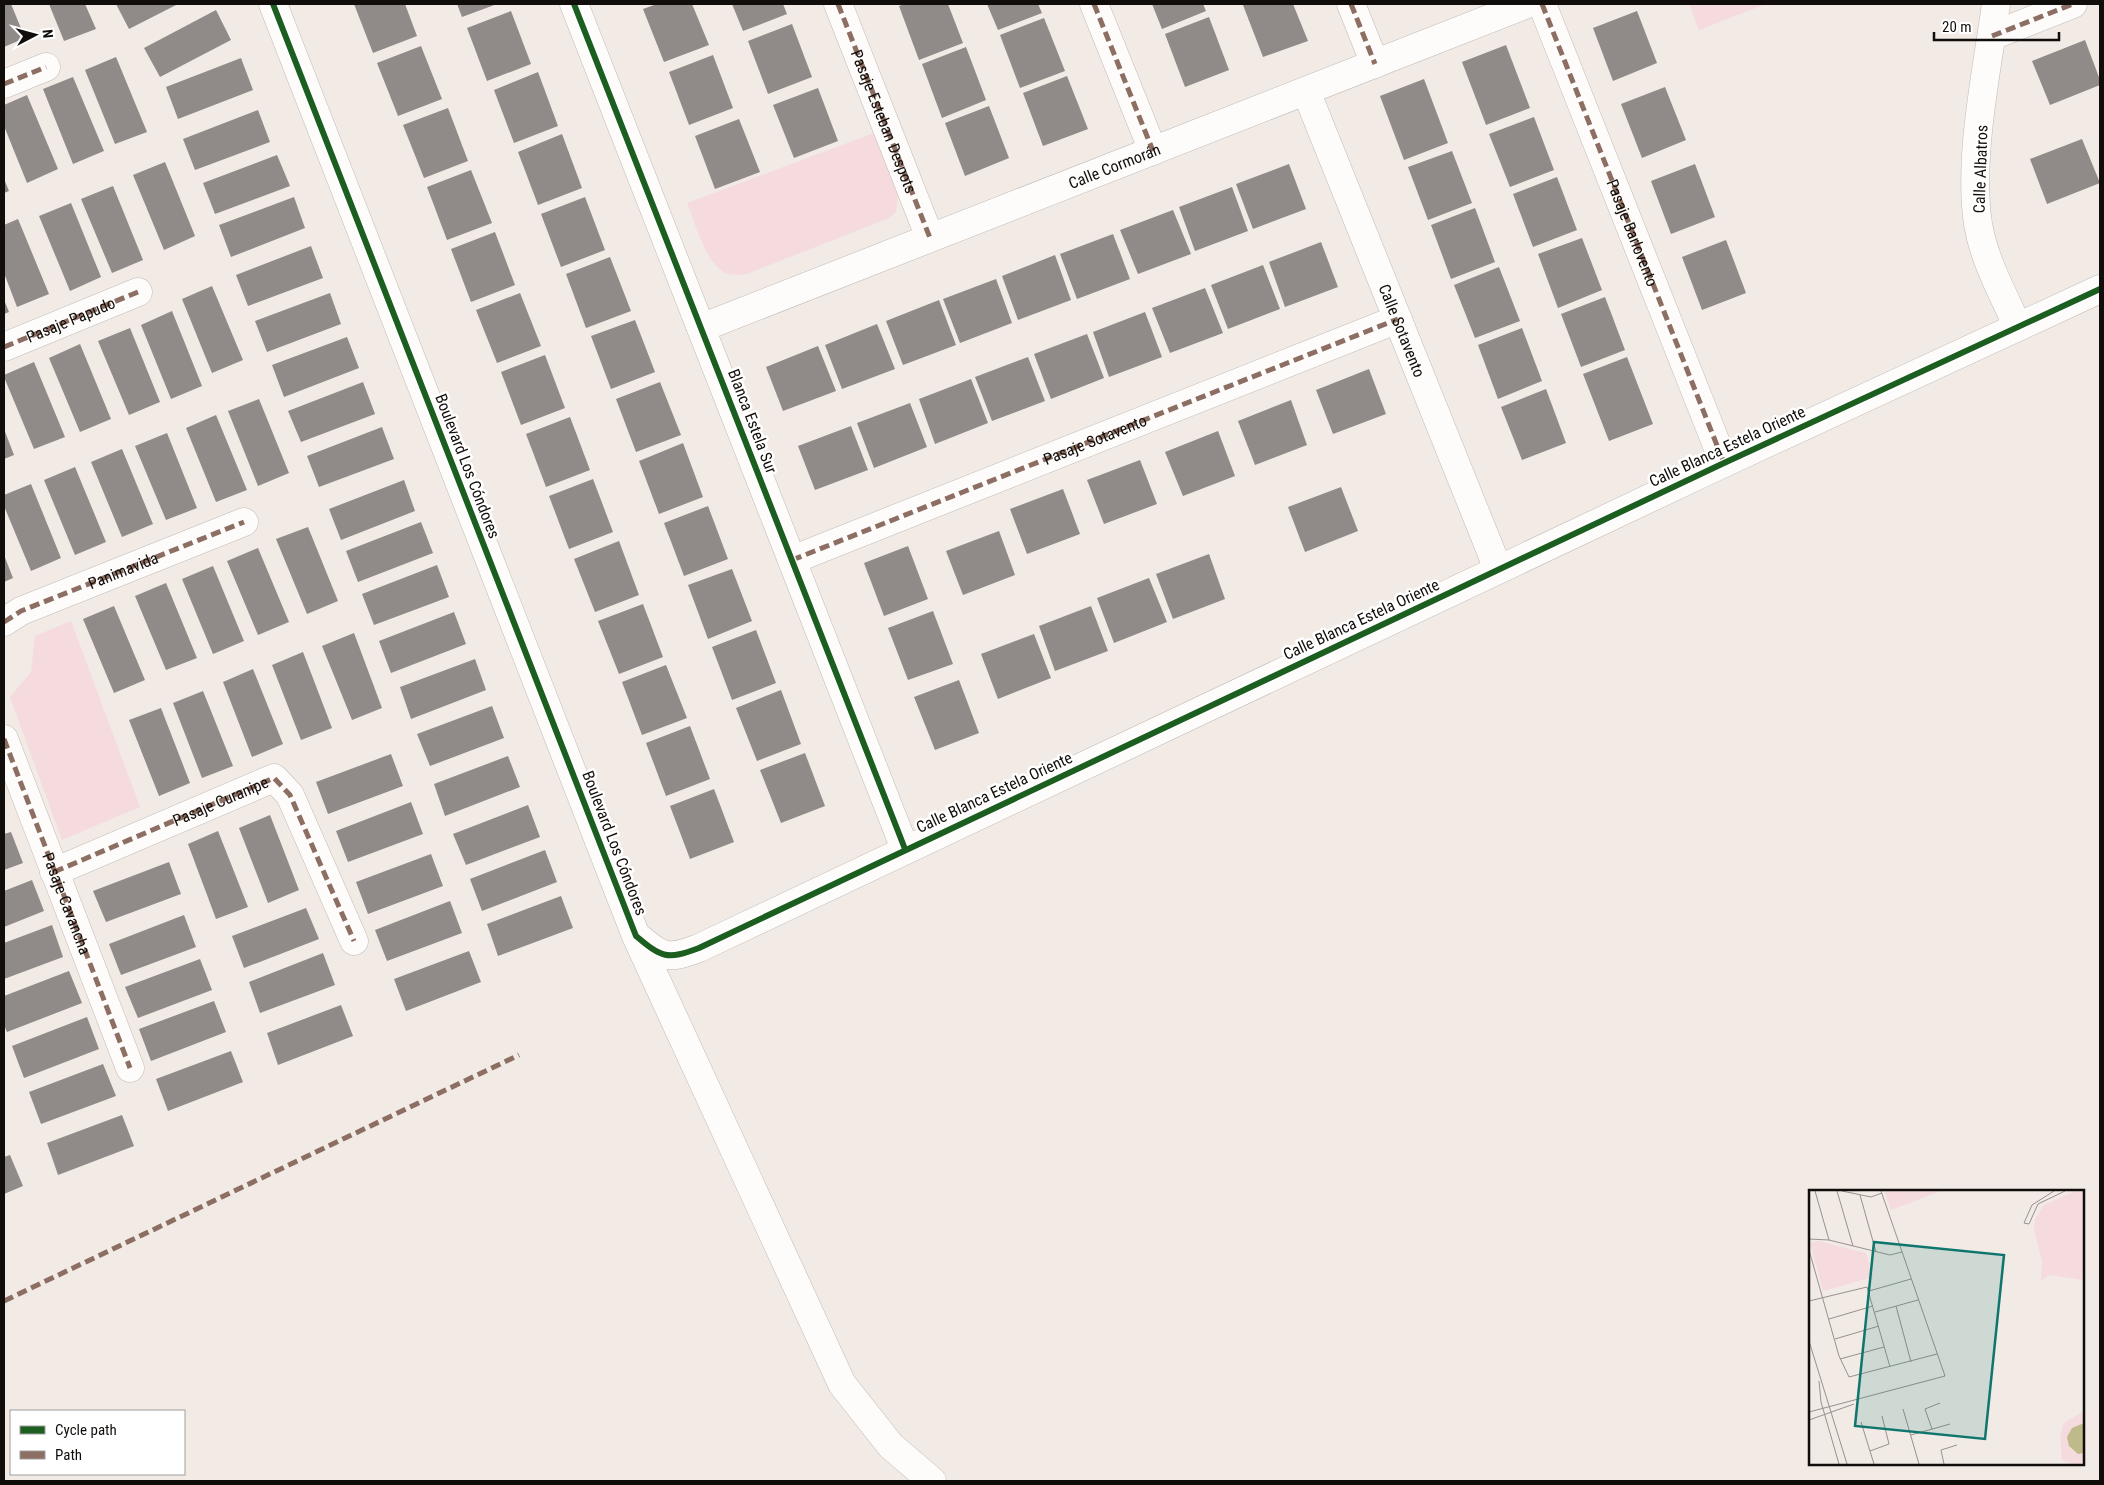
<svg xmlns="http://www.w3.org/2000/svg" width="2104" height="1485" viewBox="0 0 2104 1485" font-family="'Roboto Condensed',sans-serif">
<rect width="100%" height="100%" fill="#f1eae5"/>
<g fill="#f5dbdd">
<path d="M1689 4H1766L1699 30Z"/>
<path d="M874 133 898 193 896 212 889 218 747 274C739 275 728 276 721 270 704 257 695 223 687 203Z"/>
<path d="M71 621 140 807 62 840 10 697 31 672 35 636Z"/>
</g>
<g fill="#908a88">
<path d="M4 4H11L25 38 4 47Z"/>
<path d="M49 4H85L96 29 64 41Z"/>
<path d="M116 4H178L129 29Z"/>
<path d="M354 4H405L417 36 373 53Z"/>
<path d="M457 4H497L462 17Z"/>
<path d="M657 4H692L709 45 664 62 643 9Z"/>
<path d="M732 4H783L787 14 743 31Z"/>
<path d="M905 4H948L963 43 919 60 899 6Z"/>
<path d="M987 4H1038L1042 13 998 30Z"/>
<path d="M1152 4H1203L1206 11 1162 29Z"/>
<path d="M1245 4H1293L1308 41 1263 57 1243 5Z"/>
<path d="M216 10 231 40 160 77 144 48Z"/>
<path d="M511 11 531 64 487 81 467 28Z"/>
<path d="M1637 11 1657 63 1613 81 1593 28Z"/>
<path d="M1209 17 1229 70 1185 87 1165 34Z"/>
<path d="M1044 18 1065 71 1020 88 1000 35Z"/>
<path d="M792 24 812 77 768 94 748 41Z"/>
<path d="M2085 40 2100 80V85L2050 105 2032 61Z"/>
<path d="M1506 45 1530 108 1486 125 1462 62Z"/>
<path d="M421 46 442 99 398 116 377 63Z"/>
<path d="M966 47 986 100 942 118 922 64Z"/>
<path d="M713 55 733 108 689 125 669 72Z"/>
<path d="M116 57 147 132 115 144 85 70Z"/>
<path d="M241 58 253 90 178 119 166 87Z"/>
<path d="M538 72 558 126 514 143 494 90Z"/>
<path d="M1067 76 1088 129 1043 146 1023 93Z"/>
<path d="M73 77 104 151 73 164 43 89Z"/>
<path d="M1424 79 1448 143 1404 160 1380 96Z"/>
<path d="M1665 87 1686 140 1642 158 1621 104Z"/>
<path d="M818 88 838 141 794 158 773 105Z"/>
<path d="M27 95 58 169 27 183 4 126V105Z"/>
<path d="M989 106 1009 158 965 176 945 123Z"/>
<path d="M448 108 468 161 424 178 403 125Z"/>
<path d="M258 110 270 142 195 170 183 139Z"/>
<path d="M1534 117 1554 170 1510 187 1489 134Z"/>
<path d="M739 119 760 172 715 189 695 136Z"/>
<path d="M562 134 582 188 538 205 518 152Z"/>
<path d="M2082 139 2100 183 2047 204 2030 159Z"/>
<path d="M1452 151 1472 203 1428 220 1408 167Z"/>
<path d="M277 155 290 186 215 214 203 183Z"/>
<path d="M165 162 195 236 164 250 133 175Z"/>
<path d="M1289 164 1306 209 1253 229 1236 184Z"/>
<path d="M1695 164 1715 217 1671 234 1651 181Z"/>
<path d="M471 170 492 223 447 240 427 187Z"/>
<path d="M1557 177 1577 230 1533 247 1513 194Z"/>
<path d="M4 179 9 191 4 193Z"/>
<path d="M113 186 143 260 112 273 81 199Z"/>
<path d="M1232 187 1248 231 1195 251 1179 207Z"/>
<path d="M294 197 305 228 231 257 219 225Z"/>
<path d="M585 197 605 250 561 267 541 214Z"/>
<path d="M71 203 101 277 70 291 39 216Z"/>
<path d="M1475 208 1495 262 1451 279 1431 225Z"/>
<path d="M1173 210 1191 254 1138 274 1120 230Z"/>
<path d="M18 219 49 294 17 307 4 273V225Z"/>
<path d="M495 232 515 285 471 302 451 249Z"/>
<path d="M1113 234 1130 279 1077 299 1060 254Z"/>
<path d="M1582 238 1602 290 1558 308 1538 254Z"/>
<path d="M1726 240 1746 293 1702 310 1682 257Z"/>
<path d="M1321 242 1338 287 1285 307 1269 262Z"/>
<path d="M311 246 323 278 248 306 236 275Z"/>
<path d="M1055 255 1071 300 1018 320 1002 276Z"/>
<path d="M610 257 631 311 586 328 566 274Z"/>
<path d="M1263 265 1280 309 1228 329 1211 285Z"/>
<path d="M1499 267 1520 321 1475 338 1454 285Z"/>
<path d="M996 279 1012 323 960 343 943 299Z"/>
<path d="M212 286 243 360 212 373 182 299Z"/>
<path d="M1205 288 1223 333 1170 353 1152 308Z"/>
<path d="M330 293 341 324 267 352 255 321Z"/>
<path d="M520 293 541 346 497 363 476 310Z"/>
<path d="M1605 297 1625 350 1581 367 1561 314Z"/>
<path d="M4 300 9 312 4 314Z"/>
<path d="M939 300 956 345 903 365 886 321Z"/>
<path d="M172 311 202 386 171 399 141 325Z"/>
<path d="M1145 312 1162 357 1109 377 1093 332Z"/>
<path d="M635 320 655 372 611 389 591 336Z"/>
<path d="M877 324 895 369 842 389 825 345Z"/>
<path d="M130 328 160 402 129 415 98 341Z"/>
<path d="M1522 328 1542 381 1498 399 1478 345Z"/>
<path d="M1087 334 1104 378 1051 399 1034 354Z"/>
<path d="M347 337 359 368 284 397 272 365Z"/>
<path d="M80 344 111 419 80 432 49 358Z"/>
<path d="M818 346 836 391 783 411 766 367Z"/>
<path d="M545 355 565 408 521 425 501 372Z"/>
<path d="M1028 357 1045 401 992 421 975 377Z"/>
<path d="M1627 357 1653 424 1609 441 1583 374Z"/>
<path d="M34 362 65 437 34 449 4 377V375Z"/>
<path d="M1369 369 1386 414 1333 434 1316 390Z"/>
<path d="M971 379 988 423 935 444 919 399Z"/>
<path d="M363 382 375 414 301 442 288 411Z"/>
<path d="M660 382 681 435 636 452 616 399Z"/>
<path d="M1546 389 1566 443 1522 460 1501 407Z"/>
<path d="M259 399 289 473 258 486 228 411Z"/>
<path d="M1291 400 1307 445 1255 465 1238 421Z"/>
<path d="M910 403 927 447 874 468 857 423Z"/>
<path d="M216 415 247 490 216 502 186 428Z"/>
<path d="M570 417 590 470 546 487 526 434Z"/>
<path d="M851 426 868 470 815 490 798 446Z"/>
<path d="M382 427 394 459 319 487 307 456Z"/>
<path d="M4 429 14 455 4 459Z"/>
<path d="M1218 431 1235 476 1183 496 1165 452Z"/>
<path d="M167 433 197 508 166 520 135 446Z"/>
<path d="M683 443 703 497 659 514 639 461Z"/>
<path d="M122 449 153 524 122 537 91 462Z"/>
<path d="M1140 460 1157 504 1104 524 1087 480Z"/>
<path d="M75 467 106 542 75 555 44 480Z"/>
<path d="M593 479 613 532 569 549 549 496Z"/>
<path d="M404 480 415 511 341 540 329 509Z"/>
<path d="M31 484 61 558 31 571 4 506V495Z"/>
<path d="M1341 487 1358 531 1305 552 1288 507Z"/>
<path d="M1063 489 1080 534 1027 554 1010 509Z"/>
<path d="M708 506 728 559 684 576 664 523Z"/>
<path d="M421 522 433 553 358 582 346 551Z"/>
<path d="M308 527 338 601 307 614 276 539Z"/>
<path d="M999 531 1015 575 963 595 946 551Z"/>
<path d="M619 541 639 595 595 612 574 559Z"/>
<path d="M908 546 928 599 884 616 864 563Z"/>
<path d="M258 548 289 622 258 635 227 561Z"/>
<path d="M1209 554 1225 599 1173 619 1156 574Z"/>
<path d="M4 555 13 578 4 582Z"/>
<path d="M437 565 449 597 374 625 362 594Z"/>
<path d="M213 566 244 641 213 654 182 579Z"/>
<path d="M732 569 752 621 708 639 688 585Z"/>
<path d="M1149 578 1167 622 1114 643 1097 598Z"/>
<path d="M166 583 197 658 166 670 135 596Z"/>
<path d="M643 604 663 657 619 674 598 621Z"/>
<path d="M114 606 145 680 114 693 83 619Z"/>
<path d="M1091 606 1108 651 1055 671 1039 626Z"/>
<path d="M933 611 953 664 908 680 888 628Z"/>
<path d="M454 612 466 644 391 673 379 641Z"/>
<path d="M756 630 776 683 732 700 712 647Z"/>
<path d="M354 633 382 708 352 720 322 646Z"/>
<path d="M1034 634 1051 678 998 699 981 654Z"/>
<path d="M303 652 332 728 301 740 272 665Z"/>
<path d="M475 659 486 690 411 719 400 687Z"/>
<path d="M666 665 687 718 642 735 622 682Z"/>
<path d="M253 669 283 744 252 757 223 682Z"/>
<path d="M959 680 979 733 935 750 914 697Z"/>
<path d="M781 690 801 744 757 761 736 708Z"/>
<path d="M203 691 233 766 202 778 173 703Z"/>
<path d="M492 706 504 738 430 766 417 734Z"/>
<path d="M161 708 190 783 159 796 129 720Z"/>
<path d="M690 726 710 779 666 796 646 743Z"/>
<path d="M805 753 825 806 781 823 760 770Z"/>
<path d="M391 754 403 786 328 814 316 782Z"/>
<path d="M508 756 520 787 445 816 434 784Z"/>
<path d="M714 789 734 842 690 859 670 806Z"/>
<path d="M411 802 423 834 348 862 336 831Z"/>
<path d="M528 805 540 837 466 865 453 834Z"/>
<path d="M270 815 299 890 268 903 239 828Z"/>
<path d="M218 831 248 907 216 919 188 844Z"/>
<path d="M11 832 23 863 4 870V834Z"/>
<path d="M545 850 557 882 482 911 470 879Z"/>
<path d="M431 854 443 886 368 914 356 882Z"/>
<path d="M169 862 181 894 106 922 93 891Z"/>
<path d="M32 880 44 911 4 927V891Z"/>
<path d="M561 896 573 928 498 956 487 924Z"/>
<path d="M450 901 462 933 387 961 375 930Z"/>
<path d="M306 908 319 939 244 968 232 936Z"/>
<path d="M184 915 196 947 121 975 109 944Z"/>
<path d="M52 925 63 957 4 979V943Z"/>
<path d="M469 951 481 982 406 1011 394 979Z"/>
<path d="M323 953 335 985 260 1013 249 982Z"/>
<path d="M200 959 212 990 138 1018 125 987Z"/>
<path d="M69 971 82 1003 7 1032 4 1025V996Z"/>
<path d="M214 1001 226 1032 151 1061 139 1029Z"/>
<path d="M341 1005 353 1036 278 1065 267 1033Z"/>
<path d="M87 1017 99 1049 24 1078 12 1046Z"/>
<path d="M231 1051 243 1082 168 1111 156 1079Z"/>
<path d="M103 1064 116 1096 41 1124 29 1092Z"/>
<path d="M122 1115 134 1146 58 1175 47 1143Z"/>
<path d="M10 1155 23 1186 4 1194V1157Z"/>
</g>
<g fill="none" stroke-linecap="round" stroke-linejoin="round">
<defs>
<g id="minor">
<path d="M273 4 636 936 842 1384 891 1446 932 1481"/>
<path d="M574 4 905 849"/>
<path id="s1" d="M838 4 930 238"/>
<path d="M1094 4 1153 151"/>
<path d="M1351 4 1375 64"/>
<path d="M1542 4 1724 463"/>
<path d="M1996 4C1987 71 1968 157 1978 224 1984 260 2003 294 2018 327"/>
<path d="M1992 36 2073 4"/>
<path d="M4 84 46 67"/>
<path id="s2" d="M1306 91 1498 569"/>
<path id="s3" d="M701 328 1527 4"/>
<path d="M4 347 138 292"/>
<path id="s4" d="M792 560 1398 319"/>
<path d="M4 622 21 611 244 522"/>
<path d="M4 739 130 1068"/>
<path d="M54 872 274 778 290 795 354 941"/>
<path d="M637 936C662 958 668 960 699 948L1724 463 2100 289"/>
</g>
</defs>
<use href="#minor" stroke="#c1bbb7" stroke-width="29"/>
<use href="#minor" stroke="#fdfcfb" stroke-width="28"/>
<g stroke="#8d6e63" stroke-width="5" stroke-dasharray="10 5" stroke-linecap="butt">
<path d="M838 4 930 238"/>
<path d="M1094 4 1153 151"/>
<path d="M1351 4 1375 64"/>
<path id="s5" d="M1542 4 1724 463"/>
<path d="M1992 36 2073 4"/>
<path d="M4 84 46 67"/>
<path id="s6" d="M4 347 138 292"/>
<path d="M792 560 1398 319"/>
<path id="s7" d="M4 622 21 611 244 522"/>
<path id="s8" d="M4 739 130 1068"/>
<path id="s9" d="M54 872 274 778 290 795 354 941"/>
<path d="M4 1301 519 1055"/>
</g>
<defs>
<g id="cycleway">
<path d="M273 4 636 936C662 958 667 960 699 948L1724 463 2100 289"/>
<path d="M574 4 905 849"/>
</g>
</defs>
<use href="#cycleway" stroke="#fff" stroke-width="9"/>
<use href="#cycleway" stroke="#1b5e20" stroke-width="6"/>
</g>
<g text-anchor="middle" stroke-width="5" stroke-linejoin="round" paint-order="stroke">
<g font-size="16" fill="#110d0a" stroke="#fff">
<text dy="6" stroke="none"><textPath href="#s1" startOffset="126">Pasaje Esteban Despots</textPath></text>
<text dy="6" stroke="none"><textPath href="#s3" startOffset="444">Calle Cormorán</textPath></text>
<text transform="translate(1980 169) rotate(-88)" y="6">Calle Albatros</text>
<text dy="6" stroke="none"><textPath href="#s5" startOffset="246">Pasaje Barlovento</textPath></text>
<text dy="6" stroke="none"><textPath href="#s6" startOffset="72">Pasaje Papudo</textPath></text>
<text dy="6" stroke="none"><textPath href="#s2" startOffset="258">Calle Sotavento</textPath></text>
<text transform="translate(753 421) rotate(69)" y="6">Blanca Estela Sur</text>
<text dy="6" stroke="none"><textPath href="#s4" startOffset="326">Pasaje Sotavento</textPath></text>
<text transform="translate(1727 446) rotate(-25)" y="6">Calle Blanca Estela Oriente</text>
<text transform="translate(468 466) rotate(69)" y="6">Boulevard Los Cóndores</text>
<text dy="6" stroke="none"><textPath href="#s7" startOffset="130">Panimavida</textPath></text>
<text transform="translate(1361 619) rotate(-25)" y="6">Calle Blanca Estela Oriente</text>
<text transform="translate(994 792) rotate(-25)" y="6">Calle Blanca Estela Oriente</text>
<text dy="6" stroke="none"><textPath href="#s9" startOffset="181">Pasaje Curanipe</textPath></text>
<text transform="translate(615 843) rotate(69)" y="6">Boulevard Los Cóndores</text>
<text dy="6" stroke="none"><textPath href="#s8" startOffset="176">Pasaje Cavancha</textPath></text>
</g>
</g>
<g transform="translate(1809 1190)">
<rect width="275" height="275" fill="#f1eae5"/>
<path d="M75 1H132L82 20ZM266 1H275V90L240 85 232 91 233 71 225 41 226 29 235 15ZM9 51 57 63 64 87 14 101 1 53ZM275 221V273L263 274 253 270 251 245 255 233Z" fill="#f5dbdd"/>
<path d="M275 233V263L269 264 260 256 258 247 263 238Z" fill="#bfba89"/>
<path fill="none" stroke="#97928d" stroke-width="1" d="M6 1 20 50M28 1 44 56M33 1 62 7 73 3M245 1 223 15 215 33 220 34 229 14 256 1M51 5 67 62M0 49 20 50 81 65 93 62M0 60 30 166 40 187 128 164M60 101 102 89M0 111 58 97 81 177M87 116 102 172M66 122 109 110M20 129 64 116M26 149 70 136M0 151 38 274M31 169 75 157M10 191 12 212 30 274M94 219 110 274M0 222 136 186 72 1M0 230 45 214M52 232 65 274M123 239 116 219 131 213M102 245 141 234M61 261 80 254 73 226M135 274 132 260 148 255"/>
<path fill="#0f766e" fill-opacity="0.15" stroke="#0f766e" stroke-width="2.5" d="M65 52 195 65 176 249 46 236Z"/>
<rect width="275" height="275" fill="none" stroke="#110d0a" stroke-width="2.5"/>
</g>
<rect width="2104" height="1485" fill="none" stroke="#110d0a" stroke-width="10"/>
<rect x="10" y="1410" width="175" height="65" fill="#ffffff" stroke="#a09e9d"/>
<rect x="20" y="1426" width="25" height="8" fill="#1b5e20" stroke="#a09e9d"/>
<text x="55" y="1435" font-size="15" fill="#110d0a">Cycle path</text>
<rect x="20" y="1451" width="25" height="8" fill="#8d6e63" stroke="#a09e9d"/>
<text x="55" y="1460" font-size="15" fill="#110d0a">Path</text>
<g transform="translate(35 35) rotate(84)" stroke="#ffffff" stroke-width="4" paint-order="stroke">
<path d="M0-4L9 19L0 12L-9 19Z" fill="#110d0a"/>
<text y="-8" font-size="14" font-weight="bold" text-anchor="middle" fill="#110d0a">N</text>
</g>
<path d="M1934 32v8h125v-8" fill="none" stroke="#110d0a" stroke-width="2.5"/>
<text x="1942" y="32" font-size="15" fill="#110d0a" stroke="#ffffff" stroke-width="4" paint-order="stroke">20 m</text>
</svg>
